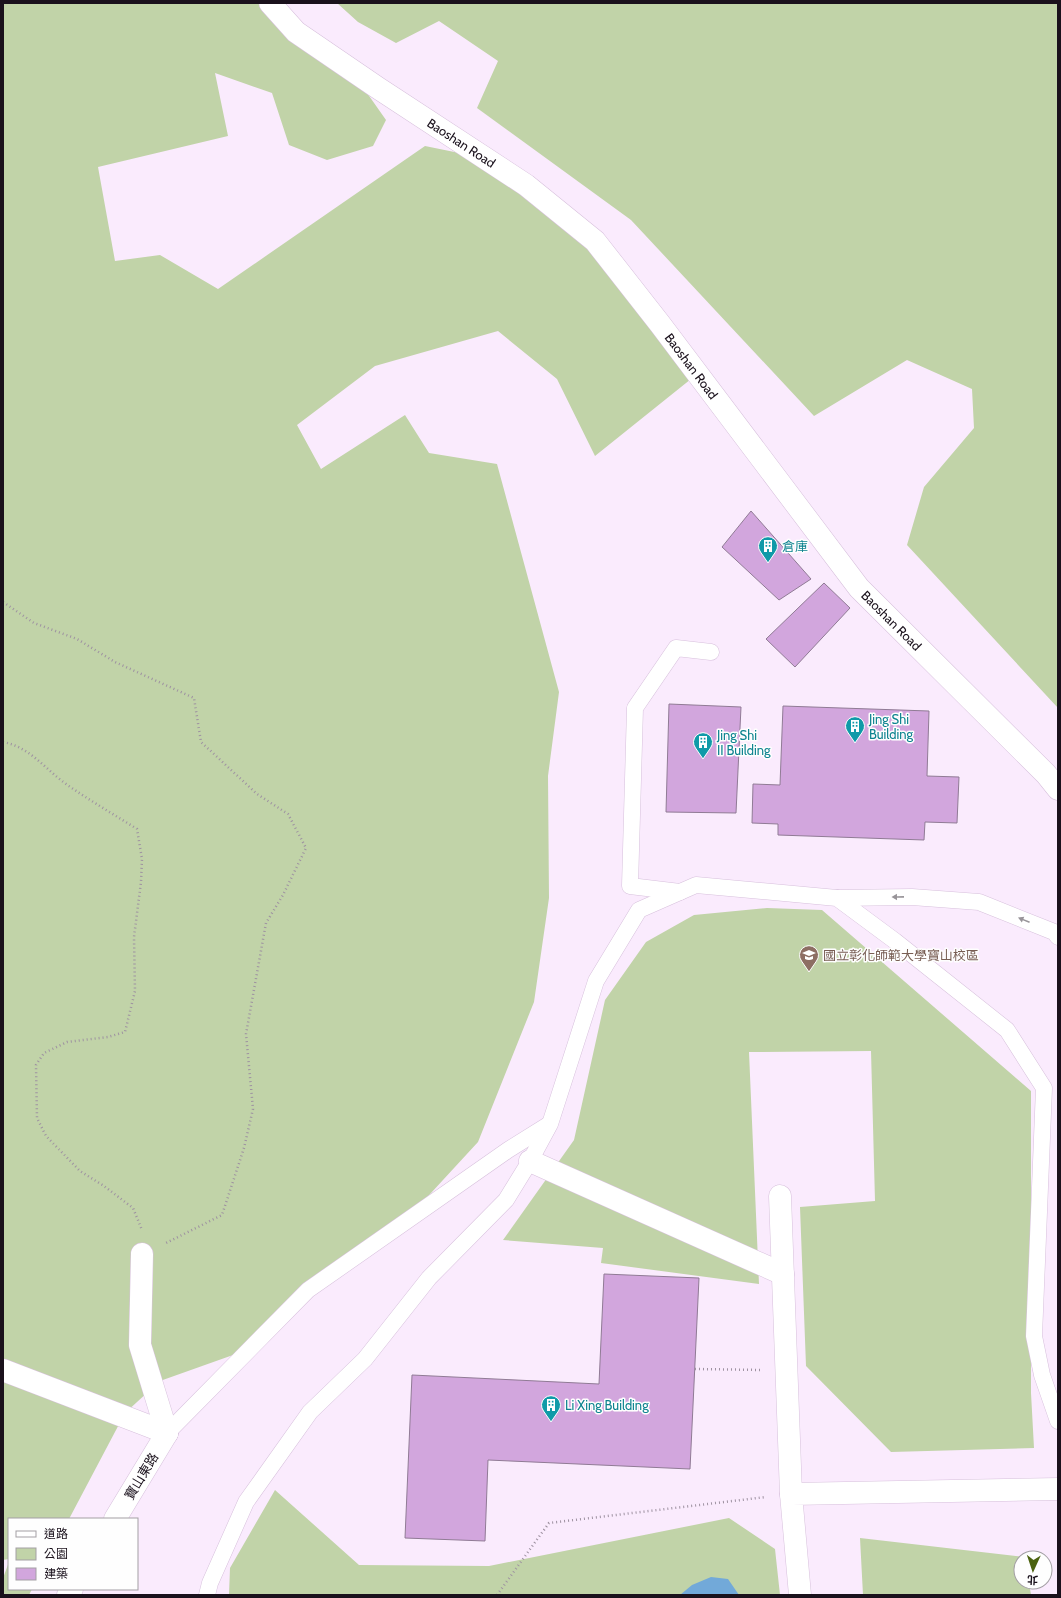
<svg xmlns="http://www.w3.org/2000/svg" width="1061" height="1598" viewBox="0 0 1061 1598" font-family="Cabin,'Noto Sans TC',sans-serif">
<rect width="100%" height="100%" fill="#faebfd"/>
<g fill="#c1d3a8">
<path d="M3 3H272L360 83 386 120 373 146 327 160 289 145 272 93 215 73 228 136 98 167 115 261 160 255 218 289 425 146 469 155 585 243 691 379 595 456 557 379 498 331 375 366 297 425 321 469 405 415 429 453 497 464 559 692 548 776 549 898 534 1002 478 1142 396 1231 330 1267 233 1355 160 1381 125 1413 69 1519H9V1559L3 1560Z"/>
<path d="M337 3H1058V708L907 545 924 487 974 428 972 389 907 360 814 416 631 220 477 108 498 61 439 21 396 43 358 22Z"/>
<path d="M767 908 822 910 1031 1091V1393L1034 1448 891 1452 806 1366 800 1207 875 1201 871 1051 749 1052 759 1284 601 1263 603 1248 503 1240 574 1140 605 1000 646 942 694 915Z"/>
<path d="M275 1490 359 1565 489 1566 729 1518 775 1549 780 1595H229L230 1568Z"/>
<path d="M860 1538 1024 1557V1558H1021V1582H1029L1031 1595H863Z"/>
<path d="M9 1562V1589H32L29 1595H3V1578Z"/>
</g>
<path fill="#72a9d9" d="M711 1577 728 1579 739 1595H680L692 1585Z"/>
<g fill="#d2a6dd" stroke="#907b95">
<path d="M751 511 811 579 779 600 722 547Z"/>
<path d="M824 583 850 608 795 667 766 639Z"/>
<path d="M669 704 741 707 736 813 666 812Z"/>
<path d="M783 706 929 711 927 776 959 777 957 823 925 822 924 840 778 835V824L752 823 753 784 780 785Z"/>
<path d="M604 1274 699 1278 690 1469 488 1460 485 1541 405 1538 412 1375 599 1384Z"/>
</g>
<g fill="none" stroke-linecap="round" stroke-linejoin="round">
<defs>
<g id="lane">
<path d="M680 892 630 886 635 708 676 648 711 652"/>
<path d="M837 898 912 897 979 902 1054 932 1058 937"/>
<path d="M167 1433 308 1290 508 1150 548 1125"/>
<path d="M207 1595 210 1583 246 1502 310 1412 365 1359 429 1278 506 1200 530 1161 550 1124 596 981 639 910 696 885 837 898 895 941 1007 1030 1044 1088 1034 1336 1042 1375 1058 1421"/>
</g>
<g id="street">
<path id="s1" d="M270 3 296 32 378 88 526 185 595 241 660 324 859 588 1046 774 1058 789"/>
<path d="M530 1161 783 1274"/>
<path d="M780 1196 791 1494"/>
<path d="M142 1254 140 1345 167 1433"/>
<path d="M3 1370 167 1433"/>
<path d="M115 1519 167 1433"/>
<path d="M68 1595 72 1589"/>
<path d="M800 1595 791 1494 1058 1489"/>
</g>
</defs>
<use href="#lane" stroke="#d7c0dc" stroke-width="17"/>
<use href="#street" stroke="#d7c0dc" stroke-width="23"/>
<g stroke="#9e92a1" stroke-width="2.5" stroke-dasharray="1 3" stroke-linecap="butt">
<path d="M3 602 34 623 77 639 115 662 194 698 201 742 257 794 288 814 306 848 283 895 266 923 246 1034 253 1109 244 1148 222 1215 164 1244"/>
<path d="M3 742C30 747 45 769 66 784 89 800 113 814 137 829L142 859 141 882 134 937 135 991 125 1032 108 1037 67 1042 44 1053 36 1065 37 1118 46 1136 80 1171 104 1186 133 1208 142 1230"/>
<path d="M695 1369 762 1370"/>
<path d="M497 1595 549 1523 766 1497"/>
</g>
<use href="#lane" stroke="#fff" stroke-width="16"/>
<use href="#street" stroke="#fff" stroke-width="22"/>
</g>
<defs><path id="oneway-solid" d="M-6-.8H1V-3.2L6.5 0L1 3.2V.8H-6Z"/></defs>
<g fill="#989499">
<use href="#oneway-solid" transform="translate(898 897) rotate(179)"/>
<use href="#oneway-solid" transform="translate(1024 920) rotate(-158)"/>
</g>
<defs>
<symbol id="building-pin" viewBox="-11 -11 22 30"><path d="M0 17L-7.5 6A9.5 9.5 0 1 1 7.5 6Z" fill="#0f9aa8" stroke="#fefefe"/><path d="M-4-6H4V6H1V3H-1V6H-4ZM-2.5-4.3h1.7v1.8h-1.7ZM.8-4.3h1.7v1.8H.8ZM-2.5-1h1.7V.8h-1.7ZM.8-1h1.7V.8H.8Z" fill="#fff"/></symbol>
<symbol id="university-pin" viewBox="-11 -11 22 30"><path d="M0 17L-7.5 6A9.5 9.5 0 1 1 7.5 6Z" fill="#8d6e63" stroke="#fefefe"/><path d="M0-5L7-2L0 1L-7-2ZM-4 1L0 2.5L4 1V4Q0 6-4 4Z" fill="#fff"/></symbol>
</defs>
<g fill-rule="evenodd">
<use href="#building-pin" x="757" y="535" width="22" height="30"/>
<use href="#building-pin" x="844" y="715" width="22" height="30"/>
<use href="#building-pin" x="692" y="731" width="22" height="30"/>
<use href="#university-pin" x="798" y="944" width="22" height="30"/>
<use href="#building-pin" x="540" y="1394" width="22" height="30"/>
</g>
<g text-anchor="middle" stroke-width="3" stroke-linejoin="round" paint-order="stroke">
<g font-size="13" fill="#1a111c" stroke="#fefefe">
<text dy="5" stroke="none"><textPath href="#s1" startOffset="238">Baoshan Road</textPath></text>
<text dy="5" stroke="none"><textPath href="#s1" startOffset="562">Baoshan Road</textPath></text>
<text dy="5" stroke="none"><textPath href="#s1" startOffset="886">Baoshan Road</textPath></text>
<text transform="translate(141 1476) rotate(-59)" y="5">寶山東路</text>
</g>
<g font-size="13" fill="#0d838f" stroke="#fefefe" text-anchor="start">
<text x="782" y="551">倉庫</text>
<text x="869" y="724">Jing Shi<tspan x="869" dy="15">Building</tspan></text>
<text x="717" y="740">Jing Shi<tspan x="717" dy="15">II Building</tspan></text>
<text x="565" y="1410">Li Xing Building</text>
</g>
<g font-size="13" fill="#785e54" stroke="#fefefe" text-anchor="start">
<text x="823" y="960">國立彰化師範大學寶山校區</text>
</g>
</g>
<rect width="1061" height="1598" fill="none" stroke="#1a111c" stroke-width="8"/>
<rect x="8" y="1518" width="130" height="72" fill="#fefefe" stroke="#a39fa4"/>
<rect x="16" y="1531" width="20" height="6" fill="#ffffff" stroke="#a39fa4"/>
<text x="44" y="1538" font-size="12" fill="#1a111c">道路</text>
<rect x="16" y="1548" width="20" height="12" fill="#c1d3a8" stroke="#a39fa4"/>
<text x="44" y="1558" font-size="12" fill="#1a111c">公園</text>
<rect x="16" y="1568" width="20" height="12" fill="#d2a6dd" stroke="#a39fa4"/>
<text x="44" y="1578" font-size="12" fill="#1a111c">建築</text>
<g transform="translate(1033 1570) rotate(183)"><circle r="19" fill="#fefefe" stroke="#a39fa4"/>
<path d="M0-3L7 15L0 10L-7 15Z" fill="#4b620f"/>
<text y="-6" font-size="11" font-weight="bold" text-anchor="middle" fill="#1a111c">北</text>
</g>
</svg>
